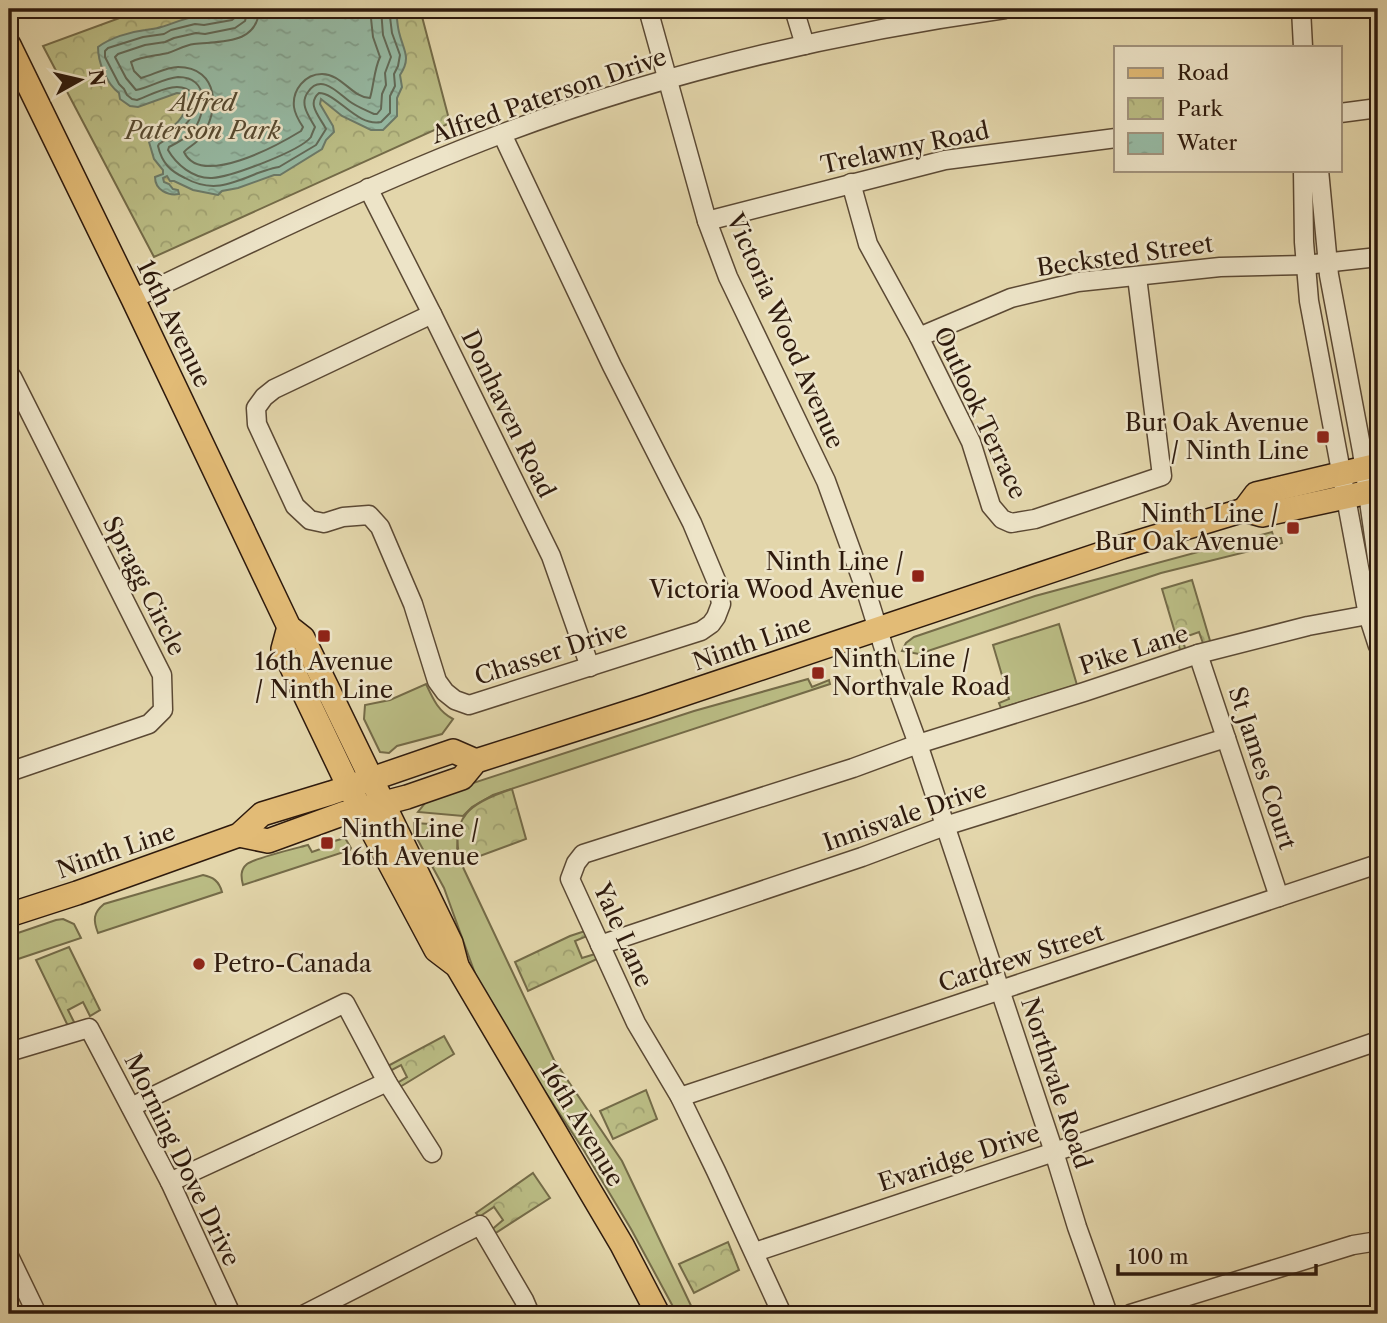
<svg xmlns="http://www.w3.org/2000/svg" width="1387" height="1323" viewBox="0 0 1387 1323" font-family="'Libre Caslon Text',serif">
<defs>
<pattern id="park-crowns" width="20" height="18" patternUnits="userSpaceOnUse" patternTransform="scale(1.75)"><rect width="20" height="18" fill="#babc84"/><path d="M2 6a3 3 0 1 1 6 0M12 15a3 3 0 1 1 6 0" fill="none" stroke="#a0a171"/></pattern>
<pattern id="water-ripples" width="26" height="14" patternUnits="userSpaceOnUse" patternTransform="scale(1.75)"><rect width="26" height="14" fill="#96baa4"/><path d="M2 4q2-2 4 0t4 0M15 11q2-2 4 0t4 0" fill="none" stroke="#829f8c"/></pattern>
</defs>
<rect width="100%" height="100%" fill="#e3d6ab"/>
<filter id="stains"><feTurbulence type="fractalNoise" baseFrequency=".00286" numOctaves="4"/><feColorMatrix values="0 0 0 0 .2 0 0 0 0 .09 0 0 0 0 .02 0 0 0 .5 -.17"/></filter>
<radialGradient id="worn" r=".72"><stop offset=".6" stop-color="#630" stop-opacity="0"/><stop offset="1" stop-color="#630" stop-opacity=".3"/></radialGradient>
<g fill="#babc84" stroke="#746b48" stroke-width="2">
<path d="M1272 532 1274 538H1281L1282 543 1161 573 919 654 902 651 906 643 914 637 1035 596Z"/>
<path d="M1059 624 1077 685 1001 708 999 703 1009 699 993 645Z"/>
<path d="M808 679 812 687 829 680 830 684 493 795 472 807 463 816 418 812 430 797 694 711Z"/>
<path d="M426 684C433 699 438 711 453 719L442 734 397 746 389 753 380 752 364 719 365 705 390 700Z"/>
<path d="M414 823 447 825 458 831 457 852 461 863 554 1060 622 1161 695 1314H677L631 1229 583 1149 485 1001 444 888 414 833Z"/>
<path d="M345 838 351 848 350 850 243 885C241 877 240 870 247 864 255 858 297 848 308 845L312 852 332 845 331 842Z"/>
<path d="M203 875C213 877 219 881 222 892L98 933C93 920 93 913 104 904Z"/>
<path d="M63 919 74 924 81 938 9 962V936L56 920Z"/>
</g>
<g fill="url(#park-crowns)" stroke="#746b48" stroke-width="2">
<path d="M144 9H420L450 123 154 257 43 46Z"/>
<path d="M1192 580 1211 644 1204 646 1199 632 1182 638 1186 651 1181 653 1162 589Z"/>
<path d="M512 789 526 839 461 863C448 816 472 802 512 789Z"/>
<path d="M585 931 587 936 575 941 582 958 595 954 597 959 528 991 515 962 570 936Z"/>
<path d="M69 947 100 1010 90 1016 83 1002 68 1010 74 1022 68 1026 36 960Z"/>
<path d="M444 1036 454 1054 395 1090 392 1086 407 1077 401 1065 386 1073 384 1068Z"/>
<path d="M646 1090 657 1119 613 1139 600 1111Z"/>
<path d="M533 1173 550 1198 491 1236 489 1232 503 1220 494 1207 479 1217 476 1213Z"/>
<path d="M728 1242 739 1270 694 1293 679 1264Z"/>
</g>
<path fill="url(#water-ripples)" stroke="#6c7a68" stroke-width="2" d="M236 9H396C397 16 397 24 399 32 403 50 412 57 400 75L402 87 397 98V116L383 130H371L342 116 321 99 320 104 333 126 334 132 326 140 322 149 280 175H274L238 188 222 191 218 195 193 190 174 181H170L167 176 163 178 164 182 169 184 173 189 178 190 179 194C168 196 155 190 155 177L163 174V170L154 159 149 142C167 130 187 123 187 98L184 94 177 93 138 107 130 106 120 99 119 93C106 83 98 62 98 47 110 38 129 32 145 30 150 29 156 29 161 27 172 24 182 19 193 17 207 16 224 19 236 9Z"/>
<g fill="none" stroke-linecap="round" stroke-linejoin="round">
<g stroke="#626a58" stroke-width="2">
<path d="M239 9 238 15 232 20 204 25 195 24 171 30 164 34 143 37 108 48 105 51V57L119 84 124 89 127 95 132 99 137 100C154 94 179 78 193 94 200 121 178 131 159 144L158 146C162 163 170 171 185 178 212 193 231 184 258 173 265 171 271 168 279 167L316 145 326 129C320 117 306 104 319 93 337 93 357 127 381 122L390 113V96L395 86 394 74 398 66 400 55 392 33 389 9"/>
<path d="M248 9 245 21 235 28 205 34 196 33 174 38 165 42 145 45 118 54 115 57 126 78 136 90C149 88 164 78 178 77 210 77 207 114 192 132 186 138 177 143 169 147L168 150C176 164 193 179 212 178 231 177 300 151 311 137 311 136 315 127 315 127 309 116 299 104 308 92 321 73 338 93 349 101 357 107 366 110 374 114H377L381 109 382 94 386 85 385 73 391 57 383 35 381 9"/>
<path d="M259 9C258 45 220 41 194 44 185 45 177 50 168 53 155 56 142 56 131 62L134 71 141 78C153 75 166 67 178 67 219 67 221 112 200 138 196 144 188 147 184 152 201 188 278 145 301 131L303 127C299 121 295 115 294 107 292 90 305 74 322 74 342 74 351 97 370 98 374 84 374 70 380 57L373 37 370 9"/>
</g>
<defs>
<g id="minor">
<path d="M648 9 707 221 728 277 826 481 867 594 889 665 918 744 1054 1152 1077 1227 1108 1314"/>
<path d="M794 9 805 45"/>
<path d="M1301 9 1303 47"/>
<path d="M1340 113 1378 108"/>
<path d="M1303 170 1304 242 1309 301 1368 615 1378 646"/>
<path d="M1319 170 1329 275 1362 451 1378 565"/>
<path d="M851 183 868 244 919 337 971 442 991 506 1002 519 1011 523 1035 519 1162 476 1137 277"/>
<path d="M368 188 432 314 551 556 590 667"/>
<path d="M707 221 945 160 1116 138"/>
<path d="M133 299C254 241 375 182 501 134 663 73 834 33 1005 9"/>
<path d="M432 314 274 389 264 397 256 408 257 424 295 506 310 520 324 523 343 517 369 515 380 527 413 604 437 681 445 692 455 700 469 705 701 631 711 624 716 617 721 604 718 585 692 523 612 366 502 134"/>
<path d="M919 337 1011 298 1078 282 1220 267 1305 265 1378 257"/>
<path d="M9 376 12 377 162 675 163 710 149 724 9 772"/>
<path d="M1198 654 1279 897"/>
<path d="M600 945 862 857 945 826 1226 738"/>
<path d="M9 1052 89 1028 170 1182 231 1314"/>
<path d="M680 1097 1378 864"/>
<path d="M131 1107 345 1003 387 1082 432 1153"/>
<path d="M170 1182 387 1082"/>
<path d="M755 1252 1063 1149 1378 1041"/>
<path d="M9 1256 37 1314"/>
<path d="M305 1314 480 1225 524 1300 530 1314"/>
<path d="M782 1314 716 1171 680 1097 636 1023 570 879 576 863 583 854 853 768 918 744 1084 692 1198 654 1308 626 1368 615"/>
<path d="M1130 1314 1353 1245 1378 1241"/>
</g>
<g id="major">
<path d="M9 45 133 299 289 627 303 638 451 943 457 966 622 1245 658 1314"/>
<path d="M1244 510 1256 494 1378 465"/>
<path d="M289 627 283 649 349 787 436 950 457 966"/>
<path d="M239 835 268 841 342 814 407 797 462 778 476 761 645 707 1122 547 1244 510 1262 515 1378 490"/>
<path d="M9 915 77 893 239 835 262 814 331 793 453 751 476 761"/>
</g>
</defs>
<use href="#minor" stroke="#5b4934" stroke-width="21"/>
<use href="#major" stroke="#2e1a0d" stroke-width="26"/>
<use href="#minor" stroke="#ede4c8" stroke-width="18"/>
<use href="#major" stroke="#e2bb76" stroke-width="23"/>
</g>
<g fill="#8f2418" stroke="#ede4c8" stroke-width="2.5">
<rect x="1316" y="430" width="14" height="14" rx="3.5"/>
<rect x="1286" y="521" width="14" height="14" rx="3.5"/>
<rect x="911" y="569" width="14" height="14" rx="3.5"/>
<rect x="317" y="629" width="14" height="14" rx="3.5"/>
<rect x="811" y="666" width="14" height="14" rx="3.5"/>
<rect x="320" y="836" width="14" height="14" rx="3.5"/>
<circle cx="199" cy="964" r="7"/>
</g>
<g text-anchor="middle" stroke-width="5" stroke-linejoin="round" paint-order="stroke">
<g font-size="24" fill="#2e1a0d" stroke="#ede4c8">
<text transform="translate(549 96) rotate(-19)" y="8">Alfred Paterson Drive</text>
<text transform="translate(905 148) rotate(-12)" y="8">Trelawny Road</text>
<text transform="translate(1125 256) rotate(-8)" y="8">Becksted Street</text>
<text transform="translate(174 324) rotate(64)" y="8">16th Avenue</text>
<text transform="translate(785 331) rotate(66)" y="8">Victoria Wood Avenue</text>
<text transform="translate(980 413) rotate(65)" y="8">Outlook Terrace</text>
<text transform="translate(508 414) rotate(64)" y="8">Donhaven Road</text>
<text transform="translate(144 586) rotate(63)" y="8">Spragg Circle</text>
<text transform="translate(752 643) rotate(-19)" y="8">Ninth Line</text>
<text transform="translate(1134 650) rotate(-18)" y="8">Pike Lane</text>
<text transform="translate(551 653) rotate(-18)" y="8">Chasser Drive</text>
<text transform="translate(1262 768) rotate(72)" y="8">St James Court</text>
<text transform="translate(905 816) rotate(-19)" y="8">Innisvale Drive</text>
<text transform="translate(116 851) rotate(-19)" y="8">Ninth Line</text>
<text transform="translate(623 935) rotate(66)" y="8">Yale Lane</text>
<text transform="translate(1021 958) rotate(-18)" y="8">Cardrew Street</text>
<text transform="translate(1056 1083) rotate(72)" y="8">Northvale Road</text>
<text transform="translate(582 1125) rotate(59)" y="8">16th Avenue</text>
<text transform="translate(959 1158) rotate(-18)" y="8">Evaridge Drive</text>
<text transform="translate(182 1160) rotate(64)" y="8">Morning Dove Drive</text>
</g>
<g font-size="24" font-style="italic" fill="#584b31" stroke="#ede4c8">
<text x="203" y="111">Alfred<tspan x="203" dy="28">Paterson Park</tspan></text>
</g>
<g font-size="24" fill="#2e1a0d" stroke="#ede4c8" text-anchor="end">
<text x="1309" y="431">Bur Oak Avenue<tspan x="1309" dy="28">/ Ninth Line</tspan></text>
<text x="1279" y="522">Ninth Line /<tspan x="1279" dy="28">Bur Oak Avenue</tspan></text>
<text x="904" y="570">Ninth Line /<tspan x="904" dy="28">Victoria Wood Avenue</tspan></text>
<text x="832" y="667" text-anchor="start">Ninth Line /<tspan x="832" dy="28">Northvale Road</tspan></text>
<text x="324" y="670" text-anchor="middle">16th Avenue<tspan x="324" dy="28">/ Ninth Line</tspan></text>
<text x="341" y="837" text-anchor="start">Ninth Line /<tspan x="341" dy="28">16th Avenue</tspan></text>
<text x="213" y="972" text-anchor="start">Petro-Canada</text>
</g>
</g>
<rect width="1387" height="1323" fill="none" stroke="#e3d6ab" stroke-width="35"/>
<rect x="10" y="10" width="1366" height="1302" fill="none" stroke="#2e1a0d" stroke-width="3.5"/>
<rect x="18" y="18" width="1352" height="1288" fill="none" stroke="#2e1a0d" stroke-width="2"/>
<rect x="1114" y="46" width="228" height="126" fill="#ede4c8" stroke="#a1937d" stroke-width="2"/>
<rect x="1128" y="68" width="35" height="10" fill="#e2bb76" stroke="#a1937d" stroke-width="2"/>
<text x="1177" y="80" font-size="21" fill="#2e1a0d">Road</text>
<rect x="1128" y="98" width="35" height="21" fill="url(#park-crowns)" stroke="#a1937d" stroke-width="2"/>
<text x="1177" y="116" font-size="21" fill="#2e1a0d">Park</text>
<rect x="1128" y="133" width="35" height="21" fill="url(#water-ripples)" stroke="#a1937d" stroke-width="2"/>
<text x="1177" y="150" font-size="21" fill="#2e1a0d">Water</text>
<g transform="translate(80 80) rotate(82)" stroke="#ede4c8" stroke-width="5" paint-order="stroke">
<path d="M0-5L12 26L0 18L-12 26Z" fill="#2e1a0d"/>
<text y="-10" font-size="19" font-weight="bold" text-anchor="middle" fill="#2e1a0d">N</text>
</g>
<path d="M1118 1264v10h198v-10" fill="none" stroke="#2e1a0d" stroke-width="3.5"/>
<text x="1128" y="1264" font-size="21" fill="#2e1a0d" stroke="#ede4c8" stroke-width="5" paint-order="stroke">100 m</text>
<rect width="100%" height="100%" filter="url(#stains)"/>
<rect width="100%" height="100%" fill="url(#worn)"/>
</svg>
